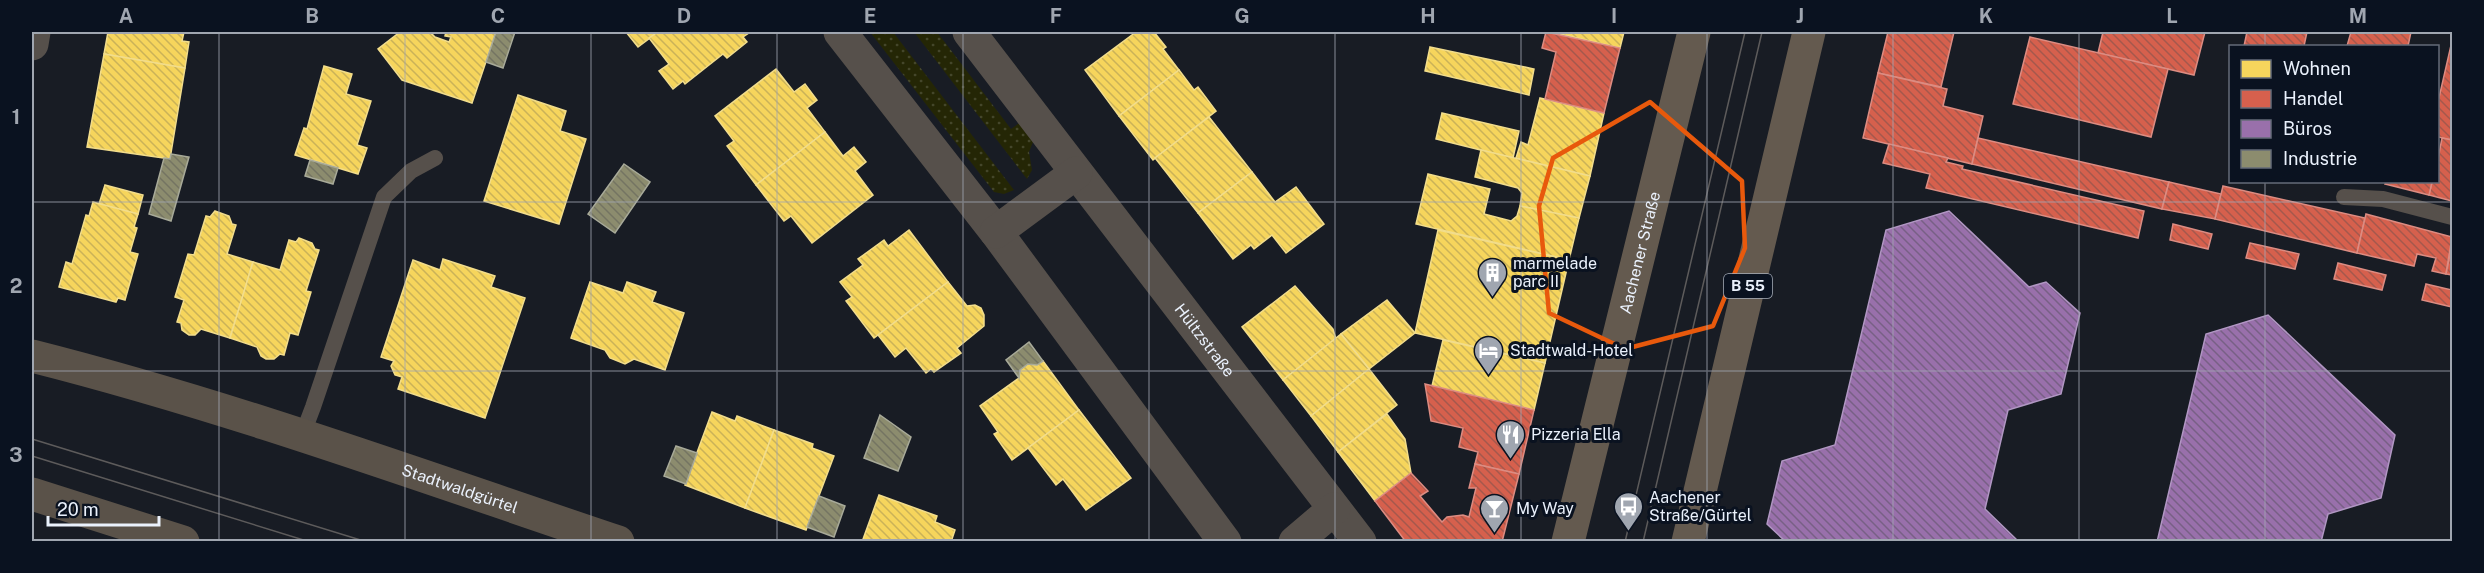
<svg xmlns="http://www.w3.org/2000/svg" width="2484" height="573" viewBox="0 0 2484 573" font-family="'Public Sans',sans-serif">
<defs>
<pattern id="grass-dots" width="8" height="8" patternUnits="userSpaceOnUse" patternTransform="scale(1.5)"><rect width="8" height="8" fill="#242605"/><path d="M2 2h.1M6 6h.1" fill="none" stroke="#44462a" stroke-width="1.8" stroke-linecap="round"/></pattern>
<pattern id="homes-back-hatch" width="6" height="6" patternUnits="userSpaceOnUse" patternTransform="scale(1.5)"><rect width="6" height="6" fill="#f6d55c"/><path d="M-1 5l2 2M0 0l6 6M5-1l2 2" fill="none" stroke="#cab258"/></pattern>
<pattern id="shops-back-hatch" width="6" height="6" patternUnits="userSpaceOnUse" patternTransform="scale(1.5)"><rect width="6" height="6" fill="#d6604d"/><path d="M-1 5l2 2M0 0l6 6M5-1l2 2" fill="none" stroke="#a4584d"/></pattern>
<pattern id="offices-back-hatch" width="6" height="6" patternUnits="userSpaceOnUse" patternTransform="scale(1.5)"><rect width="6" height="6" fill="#9970ab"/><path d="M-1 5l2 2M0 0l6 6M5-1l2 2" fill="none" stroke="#786085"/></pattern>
<pattern id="industry-back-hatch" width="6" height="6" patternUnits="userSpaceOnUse" patternTransform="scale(1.5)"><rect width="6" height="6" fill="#8c8c6e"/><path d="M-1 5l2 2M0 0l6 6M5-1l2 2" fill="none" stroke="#747462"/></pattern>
</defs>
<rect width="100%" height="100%" fill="#181c24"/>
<g fill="url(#grass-dots)">
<path d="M870 32H893L1014 190 1004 194 994 192Z"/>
<path d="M914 32H937L1011 129 1022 121 1035 137 1029 152 1032 170 1027 179Z"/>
</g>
<g fill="url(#homes-back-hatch)" stroke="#f2dd8c" stroke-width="1.5">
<path d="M108 32H184L182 41 189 42 185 68 104 54Z"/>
<path d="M400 32H430L435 37 449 42 451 37 445 36 446 32H496L472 103 402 80 378 49Z"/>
<path d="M626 32H658L638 47Z"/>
<path d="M658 32H748L749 33 743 37 747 42 727 58 723 54 685 84 683 81 673 89 659 71 669 64 649 38Z"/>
<path d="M1136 32H1154L1166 47 1163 49 1179 70 1119 116 1085 70Z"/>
<path d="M1551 32H1624L1620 48Z"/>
<path d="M1430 47 1534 69 1529 95 1425 71Z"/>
<path d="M104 54 185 68 170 159 87 147Z"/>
<path d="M324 66 352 74 346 94 371 101 357 145 367 148 358 174 295 155 304 128 307 129Z"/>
<path d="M776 69 794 92 805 84 817 100 807 108 825 132 756 185 727 146 734 141 715 116Z"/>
<path d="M1179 70 1194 90 1198 87 1216 111 1153 160 1119 116Z"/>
<path d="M518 95 566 111 560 131 586 139 559 224 484 201Z"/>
<path d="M1540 98 1604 113 1590 176 1516 158 1521 142 1528 145Z"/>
<path d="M1442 113 1519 131 1513 158 1436 139Z"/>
<path d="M1209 117 1252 172 1198 213 1155 158Z"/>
<path d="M825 132 843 156 854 147 866 162 855 171 873 195 812 243 791 216 784 221 756 185Z"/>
<path d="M1481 150 1590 176 1579 218 1520 206 1522 193 1518 188 1475 177Z"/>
<path d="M1252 172 1275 202 1296 187 1324 224 1286 253 1272 235 1254 249 1251 245 1233 259 1198 213Z"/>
<path d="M1428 174 1490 189 1484 214 1511 221 1517 216 1520 206 1579 218 1569 260 1416 224Z"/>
<path d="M105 185 143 195 138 214 99 204Z"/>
<path d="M93 202 138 214 134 227 137 228 130 252 138 254 125 300 118 298 116 302 59 287 66 262 72 264 86 215 89 216Z"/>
<path d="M215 211 229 216 232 224 236 225 227 254 253 262 230 338 201 329 195 335H189L182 330 181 323 177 322 184 300 175 297 188 254 194 255 206 216 210 217Z"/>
<path d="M909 230 948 282 874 338 846 301 852 297 840 282 863 265 858 259 884 240 888 246Z"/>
<path d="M1438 230 1569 260 1545 363 1415 333Z"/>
<path d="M299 238 312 243 315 249 319 250 306 291 311 292 298 335 290 333 284 355 280 354 274 359H266L261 356 257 347 230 338 253 262 280 270 289 240 296 242Z"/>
<path d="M443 259 495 276 491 287 525 298 485 418 398 389 402 377 395 375 391 366 394 361 381 357 413 260 440 270Z"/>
<path d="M590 282 623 293 627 282 656 292 652 302 684 313 665 370 634 359 625 364 610 358 605 350 571 338Z"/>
<path d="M948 282 967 306 975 305 981 308 984 315V326L957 348 961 353 934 372 931 369 926 373 906 348 895 357 878 335Z"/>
<path d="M1295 286 1333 329 1336 339 1283 380 1242 327Z"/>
<path d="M1387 300 1415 333 1369 369 1341 334Z"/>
<path d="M1341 334 1369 369 1311 416 1283 380Z"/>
<path d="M1443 340 1545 363 1534 410 1432 386Z"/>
<path d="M1043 361 1079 410 1012 460 994 434 998 432 980 406 1019 378 1020 370 1028 364 1037 365Z"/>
<path d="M1369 369 1397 405 1338 452 1311 416Z"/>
<path d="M1079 410 1131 478 1086 510 1063 479 1056 485 1028 448Z"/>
<path d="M712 412 735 421 737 416 774 430 745 508 685 485Z"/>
<path d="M1387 414 1405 439 1411 473 1375 501 1338 452Z"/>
<path d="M774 430 813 444 812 448 834 456 806 530 745 508Z"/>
<path d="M879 495 937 516 935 522 955 530 951 542H862Z"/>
</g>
<g fill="url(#shops-back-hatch)" stroke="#dc8c82" stroke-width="1.5">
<path d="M1546 32 1620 48 1604 113 1545 99 1556 52 1542 48Z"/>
<path d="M1888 32H1954L1941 87 1878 73Z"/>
<path d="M2103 32H2205L2194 75 2098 53Z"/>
<path d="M2247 32H2307L2304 46H2244Z"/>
<path d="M2351 32H2411L2408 46H2347Z"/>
<path d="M2030 37 2168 69 2151 137 2013 104Z"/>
<path d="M2452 41V140L2438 137V102Z"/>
<path d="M1878 73 1947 89 1943 106 1983 116 1972 164 1863 138Z"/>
<path d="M1978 138 2169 182 2162 209 1972 164Z"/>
<path d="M2442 138 2452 140V201L2429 195 2432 182H2438V159Z"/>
<path d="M1889 144 1948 158 1946 162 1963 166 1962 169 2144 211 2138 238 1926 188 1930 174 1883 163Z"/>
<path d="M2169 182 2221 194 2215 219 2162 209Z"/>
<path d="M2386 182H2432L2429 195 2385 184Z"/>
<path d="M2223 186 2365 218 2357 253 2215 219Z"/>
<path d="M2366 214 2452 237 2446 274 2432 271 2436 258 2417 254 2414 266 2357 253Z"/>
<path d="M2173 224 2212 234 2208 249 2170 240Z"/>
<path d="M2250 243 2299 254 2295 269 2246 258Z"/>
<path d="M2452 245V275L2446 274Z"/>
<path d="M2338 263 2386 275 2382 290 2334 279Z"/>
<path d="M2426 284 2452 290V307L2422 300Z"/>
<path d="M1425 384 1534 410 1519 474 1475 464 1478 452 1459 447 1463 428 1431 421Z"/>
<path d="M1475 464 1519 474 1502 542H1406L1375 501 1411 473 1428 491 1420 496 1442 522 1447 517 1463 515 1469 517 1476 488H1469Z"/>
</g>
<g fill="url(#offices-back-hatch)" stroke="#b197c3" stroke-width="1.5">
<path d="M1949 211 2029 287 2046 282 2080 313 2061 394 2008 410 1985 509 2019 542H1786L1767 524 1782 461 1835 445 1886 230Z"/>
<path d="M2268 315 2395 435 2381 498 2328 514 2321 542H2157L2206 334Z"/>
</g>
<g fill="url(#industry-back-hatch)" stroke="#a8aa99" stroke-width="1.5">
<path d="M496 32H515L503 68 486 62Z"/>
<path d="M171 154 189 157 171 221 149 214 164 158 170 159Z"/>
<path d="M310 160 338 168 333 184 305 176Z"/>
<path d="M624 164 650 182 615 233 588 214Z"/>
<path d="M1029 342 1043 361 1037 365 1028 364 1020 370 1019 378 1006 360Z"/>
<path d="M880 415 911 437 898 471 864 458Z"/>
<path d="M676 446 697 453 686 484 664 476Z"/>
<path d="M819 496 845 506 834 537 807 527Z"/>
</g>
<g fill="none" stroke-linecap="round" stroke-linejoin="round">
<g stroke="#56504b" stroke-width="16">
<path d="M2344 197 2383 199 2452 217"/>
<path d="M302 436 313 407 384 197 411 171 435 158"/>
</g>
<g stroke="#56504b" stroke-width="33">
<path d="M840 32 996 232 1225 542"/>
<path id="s1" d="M969 32 1360 542"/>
<path d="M32 44 34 32"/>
<path d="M996 232 1076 173"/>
<path d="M1295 542 1334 509"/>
</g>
<g stroke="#5a5249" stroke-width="33">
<path id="s2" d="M32 356C230 406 424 477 618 542"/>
<path d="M32 494 183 542"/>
</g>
<g stroke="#645a4f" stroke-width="33">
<path id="s3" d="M1568 542 1694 32"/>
<path d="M1688 542 1809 32"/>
</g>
<g stroke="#5d5b5b" stroke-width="1.5">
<path d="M32 439 367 542"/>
<path d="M32 456 310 542"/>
<path d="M1625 542 1745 32"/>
<path d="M1643 542 1762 32"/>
</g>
</g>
<path fill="none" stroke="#e8590c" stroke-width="4.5" stroke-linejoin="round" d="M1650 102 1742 181 1745 248 1713 326 1625 349 1549 313 1539 206 1553 158Z"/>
<path fill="none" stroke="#a0a6b0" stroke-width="1.5" stroke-opacity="0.55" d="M219 32V542M405 32V542M591 32V542M777 32V542M963 32V542M1149 32V542M1335 32V542M1521 32V542M1707 32V542M1893 32V542M2079 32V542M2265 32V46M2265 182V542M32 202H2452M32 371H2452"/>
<defs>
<symbol id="building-pin" viewBox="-11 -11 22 30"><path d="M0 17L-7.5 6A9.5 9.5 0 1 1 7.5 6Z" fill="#a0a6b0" stroke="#0a1220"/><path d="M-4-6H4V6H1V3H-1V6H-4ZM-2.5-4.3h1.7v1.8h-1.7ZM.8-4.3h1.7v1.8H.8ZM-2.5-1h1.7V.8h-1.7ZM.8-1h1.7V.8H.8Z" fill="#fff"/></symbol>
<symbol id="hotel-pin" viewBox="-11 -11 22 30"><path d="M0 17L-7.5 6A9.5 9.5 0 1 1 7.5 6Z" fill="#a0a6b0" stroke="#0a1220"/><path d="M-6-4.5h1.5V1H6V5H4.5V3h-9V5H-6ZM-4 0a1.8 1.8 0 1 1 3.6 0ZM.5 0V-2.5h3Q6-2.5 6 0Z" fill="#fff"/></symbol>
<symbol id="restaurant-pin" viewBox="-11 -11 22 30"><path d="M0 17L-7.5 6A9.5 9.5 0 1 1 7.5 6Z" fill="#a0a6b0" stroke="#0a1220"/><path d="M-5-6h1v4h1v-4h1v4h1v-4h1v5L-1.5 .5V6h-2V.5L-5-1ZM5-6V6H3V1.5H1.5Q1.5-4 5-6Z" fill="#fff"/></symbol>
<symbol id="bus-pin" viewBox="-11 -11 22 30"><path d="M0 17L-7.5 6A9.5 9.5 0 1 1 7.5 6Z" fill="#a0a6b0" stroke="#0a1220"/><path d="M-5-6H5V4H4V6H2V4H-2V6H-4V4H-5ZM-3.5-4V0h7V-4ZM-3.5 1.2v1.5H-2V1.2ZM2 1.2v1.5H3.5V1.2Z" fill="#fff"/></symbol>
<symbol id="bar-pin" viewBox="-11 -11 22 30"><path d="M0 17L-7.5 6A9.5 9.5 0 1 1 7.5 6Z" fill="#a0a6b0" stroke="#0a1220"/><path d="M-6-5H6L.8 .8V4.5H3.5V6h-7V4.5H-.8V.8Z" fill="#fff"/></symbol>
</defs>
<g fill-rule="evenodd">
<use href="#building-pin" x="1476" y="256" width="33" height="45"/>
<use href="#hotel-pin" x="1472" y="334" width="33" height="45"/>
<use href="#restaurant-pin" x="1494" y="418" width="33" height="45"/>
<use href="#bus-pin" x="1612" y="490" width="33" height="45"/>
<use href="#bar-pin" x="1478" y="492" width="33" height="45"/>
</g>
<g text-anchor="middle" stroke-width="6" stroke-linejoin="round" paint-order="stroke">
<rect fill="#0a1220" stroke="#a7aeba" stroke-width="1.5" x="1724" y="274" width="48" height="24" rx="4.5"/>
<g font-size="15" font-weight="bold" fill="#eaf1fc">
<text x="1748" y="291">B 55</text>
</g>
<g font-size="16" fill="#eaf1fc" stroke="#0a1220">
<text dy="6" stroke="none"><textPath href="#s3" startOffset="298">Aachener Straße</textPath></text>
<text dy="6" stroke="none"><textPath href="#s1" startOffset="388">Hültzstraße</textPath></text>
<text dy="6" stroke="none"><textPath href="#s2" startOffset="448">Stadtwaldgürtel</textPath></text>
</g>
<g font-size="16" fill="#eaf1fc" stroke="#0a1220" text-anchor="start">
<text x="1513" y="269">marmelade<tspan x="1513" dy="18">parc II</tspan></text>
<text x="1510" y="356">Stadtwald-Hotel</text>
<text x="1531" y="440">Pizzeria Ella</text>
<text x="1649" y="503">Aachener<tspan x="1649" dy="18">Straße/Gürtel</tspan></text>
<text x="1516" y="514">My Way</text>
</g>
</g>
<rect width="2484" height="573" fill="none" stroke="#0a1220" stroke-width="66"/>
<rect x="2229" y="45" width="210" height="138" fill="#0a1220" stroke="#646b78" stroke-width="1.5"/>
<rect x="2241" y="60" width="30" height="18" fill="#f6d55c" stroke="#646b78" stroke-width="1.5"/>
<text x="2283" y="75" font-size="18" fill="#eaf1fc">Wohnen</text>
<rect x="2241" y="90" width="30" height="18" fill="#d6604d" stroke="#646b78" stroke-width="1.5"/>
<text x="2283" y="105" font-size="18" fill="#eaf1fc">Handel</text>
<rect x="2241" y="120" width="30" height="18" fill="#9970ab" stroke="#646b78" stroke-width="1.5"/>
<text x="2283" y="135" font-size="18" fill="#eaf1fc">Büros</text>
<rect x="2241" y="150" width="30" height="18" fill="#8c8c6e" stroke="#646b78" stroke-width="1.5"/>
<text x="2283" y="165" font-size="18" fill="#eaf1fc">Industrie</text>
<path d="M48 516v9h111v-9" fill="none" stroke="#eaf1fc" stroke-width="3"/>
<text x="57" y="516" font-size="18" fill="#eaf1fc" stroke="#0a1220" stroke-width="4.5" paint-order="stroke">20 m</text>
<rect x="33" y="33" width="2418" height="507" fill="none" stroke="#a0a6b0" stroke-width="2"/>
<g font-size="20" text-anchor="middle" font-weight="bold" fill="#a0a6b0">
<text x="126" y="23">A</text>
<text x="312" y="23">B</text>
<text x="498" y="23">C</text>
<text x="684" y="23">D</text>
<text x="870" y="23">E</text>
<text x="1056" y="23">F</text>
<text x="1242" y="23">G</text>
<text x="1428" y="23">H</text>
<text x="1614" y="23">I</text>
<text x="1800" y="23">J</text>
<text x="1986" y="23">K</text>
<text x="2172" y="23">L</text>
<text x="2358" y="23">M</text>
<text x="16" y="124">1</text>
<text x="16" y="293">2</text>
<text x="16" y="462">3</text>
</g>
</svg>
